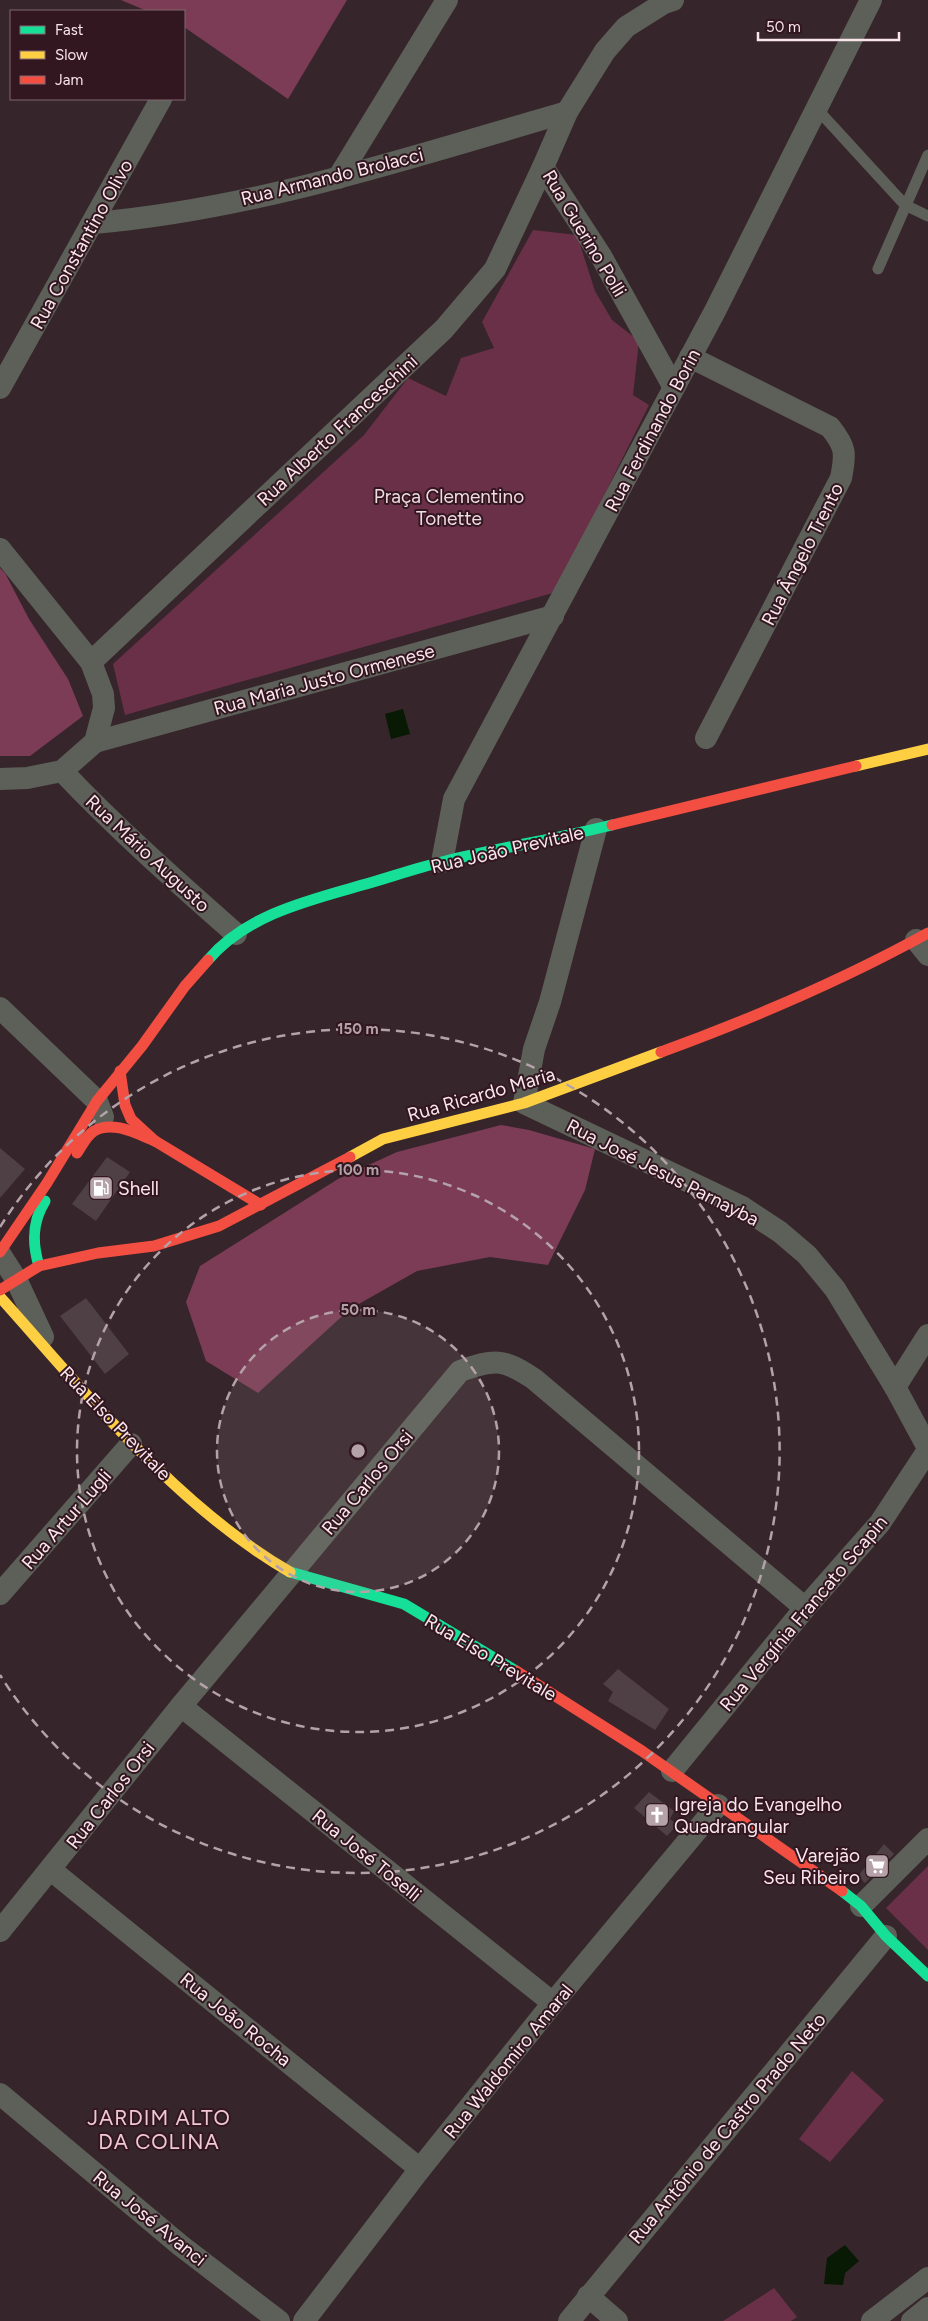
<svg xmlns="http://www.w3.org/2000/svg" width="928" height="2321" viewBox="0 0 928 2321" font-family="Figtree,sans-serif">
<rect width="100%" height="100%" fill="#36252b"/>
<g fill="#6a3047">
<path d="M533 230 577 235 595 291 612 320 639 341 633 395 649 405 556 592 125 715 113 664 364 435 408 378 446 396 461 358 494 348 482 322Z"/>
<path d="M928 1866V1950L886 1908Z"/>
<path d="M852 2071 884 2100 830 2162 799 2139Z"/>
<path d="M774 2288 797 2317 791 2321H723Z"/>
</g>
<g fill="#7c3c55">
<path d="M121 0H347L288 99 184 27V11H147Z"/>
<path d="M0 568 5 573 29 619 68 679 83 716 30 756H0Z"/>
<path d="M501 1125 529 1130 595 1149 585 1190 548 1265 490 1257 417 1271 350 1309 258 1393 206 1361 186 1302 200 1266 338 1179 397 1152Z"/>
</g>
<g fill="#081904">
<path d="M403 709 410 734 391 739 385 714Z"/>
<path d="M845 2245 859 2261 845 2273 843 2285 824 2284 827 2258Z"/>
</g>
<g fill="#4e4045">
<path d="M0 1148 25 1169 0 1198Z"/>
<path d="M107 1157 130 1172 96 1221 72 1204Z"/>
<path d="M86 1298 129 1354 105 1374 60 1316Z"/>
<path d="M618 1669 669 1709 655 1730 608 1701 613 1692 603 1684Z"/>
<path d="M649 1792 674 1811 670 1819 677 1825 667 1836 634 1808Z"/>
<path d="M884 1844 894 1854 865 1883 858 1876Z"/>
</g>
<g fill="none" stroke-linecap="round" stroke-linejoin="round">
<g stroke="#5c6059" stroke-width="11">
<path d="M817 109 905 205 928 216"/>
<path d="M878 269 928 155"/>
</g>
<g stroke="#5c6059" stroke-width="22">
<path d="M673 0 664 3 626 27 605 51 567 112 543 167 601 256 673 386"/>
<path d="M338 178 447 0"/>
<path d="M94 223C256 209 411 157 567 112"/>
<path d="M690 357 830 427C846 447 846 453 841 478L706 738"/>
<path d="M0 388 161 99"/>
<path d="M0 549 91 662 103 694 104 708 95 742 62 771 27 778 0 779"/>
<path d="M91 662 444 329 495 269 543 167"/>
<path d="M95 742 553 616"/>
<path d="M62 771C117 829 176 881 236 934"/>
<path d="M596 829 550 1002 534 1049 524 1103 742 1207 780 1232 807 1255 835 1289 895 1387 928 1448"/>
<path d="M442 862 454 799 715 311 871 0"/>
<path d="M916 940 928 955"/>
<path d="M0 1008 97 1101 103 1117"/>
<path d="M0 1254 16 1279 43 1337"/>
<path d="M895 1387 928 1335"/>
<path d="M0 1594 131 1444"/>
<path d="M181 1706 553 2003"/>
<path d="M672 1771 805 1608 880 1523 928 1450"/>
<path d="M51 1870 420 2169"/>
<path d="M861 1906 928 1839"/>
<path d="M0 1931 181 1706 460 1371C494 1359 503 1358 534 1379L805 1608"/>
<path d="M0 2094 180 2245 279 2321"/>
<path d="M588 2296 617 2321"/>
<path d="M304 2321 420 2169 553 2003 718 1805"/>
<path d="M569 2321 886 1936"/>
<path d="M872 2321 928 2278"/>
<path d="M912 2321 928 2308"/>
</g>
<g stroke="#16e098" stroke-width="11">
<path d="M208 960C247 914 310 900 366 884 391 877 416 868 442 862 498 848 556 839 612 825"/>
<path d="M39 1266C32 1243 32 1222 45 1201"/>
<path d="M290 1572 404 1604 516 1671"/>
<path d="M842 1891 861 1906 886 1936 928 1976"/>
</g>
<g stroke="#ffcf43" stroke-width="11">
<path d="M856 766 928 749"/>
<path d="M350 1157 383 1139 524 1103 661 1052"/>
<path d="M0 1297C87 1394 176 1506 290 1572"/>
</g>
<g stroke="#f24e42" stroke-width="11">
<path d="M612 825 856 766"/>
<path d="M661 1052C754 1018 841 981 928 933"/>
<path d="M120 1071 125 1105 131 1119 155 1141 261 1205"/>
<path d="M77 1153C82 1146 86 1136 94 1131 113 1120 137 1134 155 1141"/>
<path d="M0 1252 47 1183 97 1101 142 1046 185 986 208 960"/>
<path d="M0 1290 39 1266 98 1253 154 1246 219 1226 350 1157"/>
<path d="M516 1671 642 1751 842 1891"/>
</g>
</g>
<circle cx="358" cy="1451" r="141" fill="#b5a2a8" fill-opacity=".12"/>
<g fill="none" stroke="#b5a2a8" stroke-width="2.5" stroke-dasharray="9 6">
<circle cx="358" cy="1451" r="141"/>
<circle cx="358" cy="1451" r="281"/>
<path d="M0 1227A422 422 0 1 1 0 1675"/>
</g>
<defs>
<symbol id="fuel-square" viewBox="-11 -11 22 22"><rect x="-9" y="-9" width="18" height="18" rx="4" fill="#b5a2a8" stroke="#321620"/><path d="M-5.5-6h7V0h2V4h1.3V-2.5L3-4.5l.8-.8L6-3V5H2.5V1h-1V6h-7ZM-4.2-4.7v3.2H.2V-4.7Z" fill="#fff"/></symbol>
<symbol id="church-square" viewBox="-11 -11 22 22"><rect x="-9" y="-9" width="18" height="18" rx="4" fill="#b5a2a8" stroke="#321620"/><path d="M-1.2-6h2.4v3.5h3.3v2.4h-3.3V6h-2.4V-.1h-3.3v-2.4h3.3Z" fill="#fff"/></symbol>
<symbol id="supermarket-square" viewBox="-11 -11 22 22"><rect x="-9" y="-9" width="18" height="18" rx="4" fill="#b5a2a8" stroke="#321620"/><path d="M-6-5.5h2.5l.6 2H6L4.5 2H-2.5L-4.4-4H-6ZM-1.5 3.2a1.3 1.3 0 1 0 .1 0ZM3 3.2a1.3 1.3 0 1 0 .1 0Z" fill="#fff"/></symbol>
</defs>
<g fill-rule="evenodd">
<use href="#fuel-square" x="87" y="1174" width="28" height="28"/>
<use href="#church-square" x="643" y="1801" width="28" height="28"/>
<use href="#supermarket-square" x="863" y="1852" width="28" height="28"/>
</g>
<g text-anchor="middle" stroke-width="4" stroke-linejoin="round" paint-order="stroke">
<g font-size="19" fill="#f9e5eb" stroke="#321620">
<text transform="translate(332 176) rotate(-14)" y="7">Rua Armando Brolacci</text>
<text transform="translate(585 233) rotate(59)" y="7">Rua Guerino Polli</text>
<text transform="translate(81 244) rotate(-61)" y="7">Rua Constantino Olivo</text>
<text transform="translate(337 430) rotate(-43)" y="7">Rua Alberto Franceschini</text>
<text transform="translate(652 430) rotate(-62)" y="7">Rua Ferdinando Borin</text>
<text transform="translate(802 554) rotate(-63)" y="7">Rua Ângelo Trento</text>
<text transform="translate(324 679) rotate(-15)" y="7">Rua Maria Justo Ormenese</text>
<text transform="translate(507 849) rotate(-13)" y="7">Rua João Previtale</text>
<text transform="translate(148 853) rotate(43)" y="7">Rua Mário Augusto</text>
<text transform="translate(481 1094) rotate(-16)" y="7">Rua Ricardo Maria</text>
<text transform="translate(663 1172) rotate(27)" y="7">Rua José Jesus Parnayba</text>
<text transform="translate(116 1423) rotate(46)" y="7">Rua Elso Previtale</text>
<text transform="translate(367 1482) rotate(-50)" y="7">Rua Carlos Orsi</text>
<text transform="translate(66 1519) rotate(-49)" y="7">Rua Artur Lugli</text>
<text transform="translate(803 1613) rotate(-50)" y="7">Rua Vergínia Francato Scapin</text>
<text transform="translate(491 1657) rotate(31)" y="7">Rua Elso Previtale</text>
<text transform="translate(110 1795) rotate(-52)" y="7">Rua Carlos Orsi</text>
<text transform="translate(367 1855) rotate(39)" y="7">Rua José Toselli</text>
<text transform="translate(236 2019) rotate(39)" y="7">Rua João Rocha</text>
<text transform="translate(508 2061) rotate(-51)" y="7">Rua Waldomiro Amaral</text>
<text transform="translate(727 2128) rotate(-50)" y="7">Rua Antônio de Castro Prado Neto</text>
<text transform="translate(150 2218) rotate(39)" y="7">Rua José Avanci</text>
</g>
<g font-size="19" fill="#f1dae1" stroke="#321620">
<text x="449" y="503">Praça Clementino<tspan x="449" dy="22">Tonette</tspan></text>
</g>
<g font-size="19" fill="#f9e5eb" stroke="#321620" text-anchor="start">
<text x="118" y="1195">Shell</text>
<text x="674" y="1811">Igreja do Evangelho<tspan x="674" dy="22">Quadrangular</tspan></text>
<text x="860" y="1862" text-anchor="end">Varejão<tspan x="860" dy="22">Seu Ribeiro</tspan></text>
</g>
<g font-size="21" letter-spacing="1" fill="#efc8d4" stroke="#321620">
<text x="159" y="2125">JARDIM ALTO<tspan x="159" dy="24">DA COLINA</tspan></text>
</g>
</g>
<circle cx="358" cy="1451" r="8" fill="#b5a2a8" stroke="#321620" stroke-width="2.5"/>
<g font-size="15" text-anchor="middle" font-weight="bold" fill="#b5a2a8" stroke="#321620" stroke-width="4" stroke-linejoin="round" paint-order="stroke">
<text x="358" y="1034">150 m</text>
<text x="358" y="1175">100 m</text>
<text x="358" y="1315">50 m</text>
</g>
<rect x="10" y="10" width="175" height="90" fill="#321620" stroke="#826971"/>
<rect x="20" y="26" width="25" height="8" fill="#16e098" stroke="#826971"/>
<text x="55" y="35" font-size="15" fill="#f9e5eb">Fast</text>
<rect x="20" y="51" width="25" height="8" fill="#ffcf43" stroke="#826971"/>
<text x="55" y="60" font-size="15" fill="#f9e5eb">Slow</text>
<rect x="20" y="76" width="25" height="8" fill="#f24e42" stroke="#826971"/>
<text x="55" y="85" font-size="15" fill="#f9e5eb">Jam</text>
<path d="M758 32v8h141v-8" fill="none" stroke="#f9e5eb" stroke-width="2.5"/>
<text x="766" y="32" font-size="15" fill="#f9e5eb" stroke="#321620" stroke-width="4" paint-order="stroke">50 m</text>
</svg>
